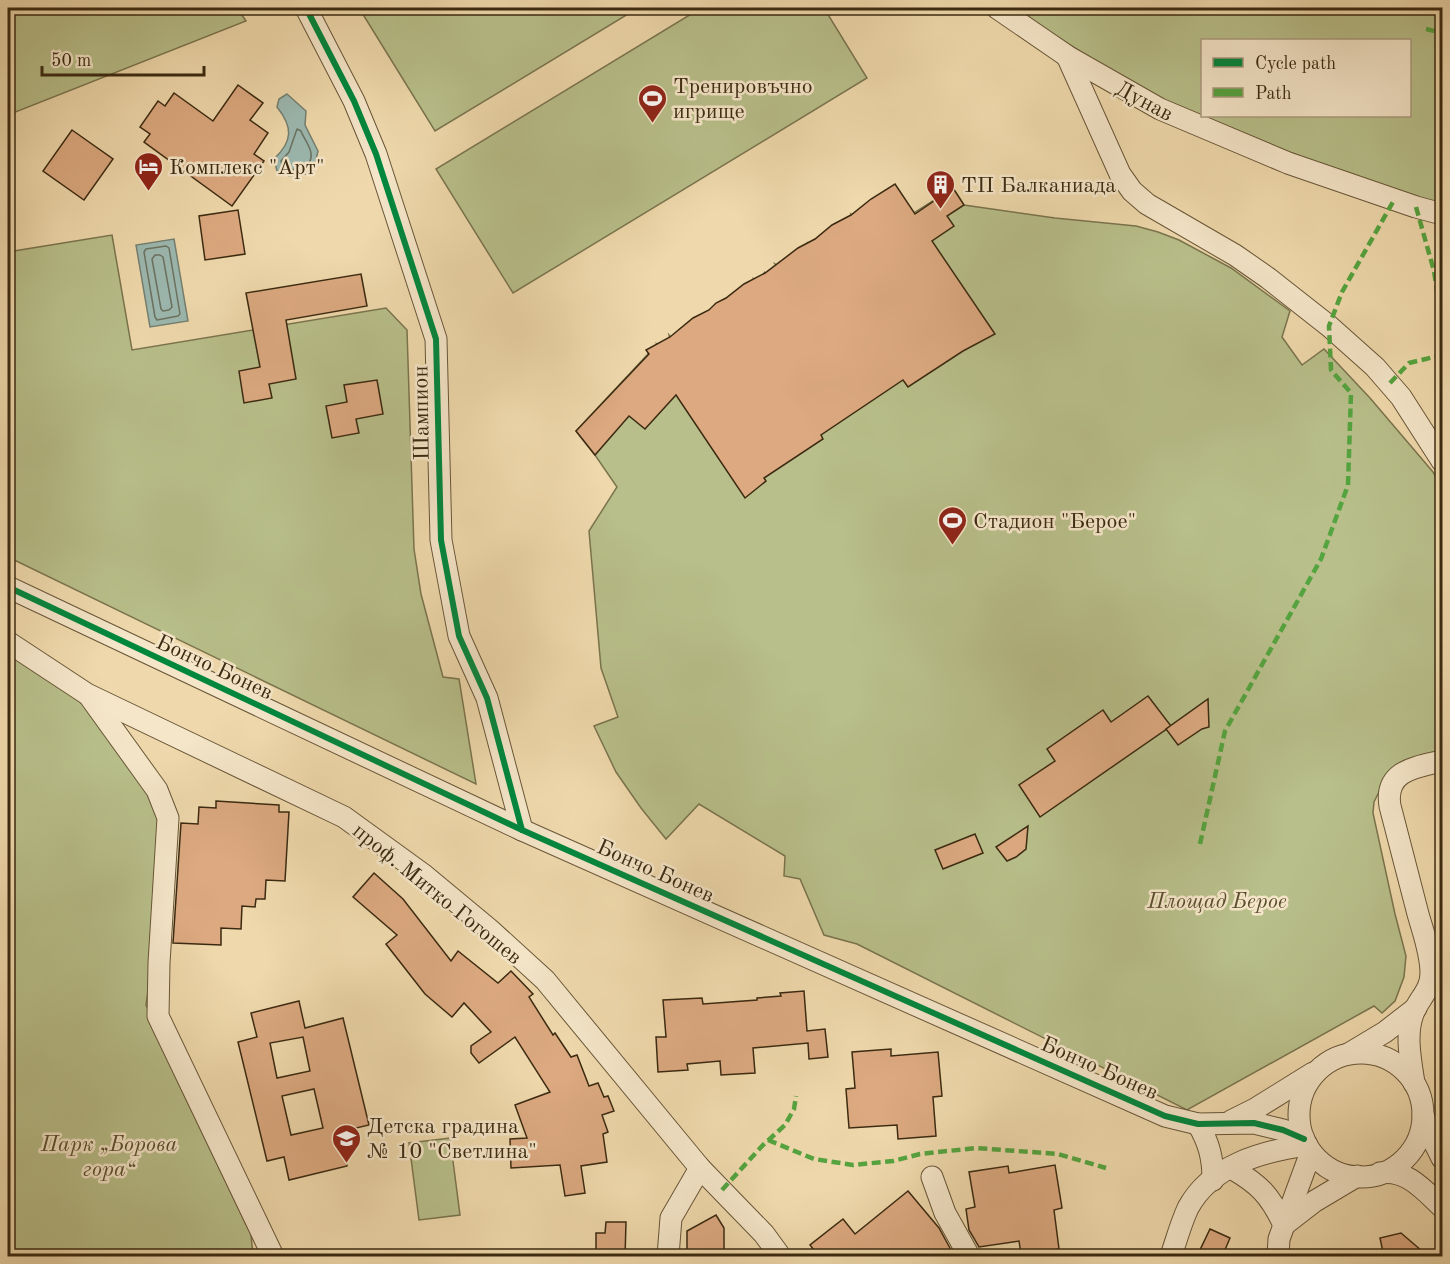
<svg xmlns="http://www.w3.org/2000/svg" width="1450" height="1264" viewBox="0 0 1450 1264" font-family="'Old Standard TT',serif">
<rect width="100%" height="100%" fill="#efd9ac"/>
<filter id="stains"><feTurbulence type="fractalNoise" baseFrequency=".00333" numOctaves="4"/><feColorMatrix values="0 0 0 0 .2 0 0 0 0 .09 0 0 0 0 .02 0 0 0 .5 -.17"/></filter>
<radialGradient id="worn" r=".72"><stop offset=".6" stop-color="#630" stop-opacity="0"/><stop offset="1" stop-color="#630" stop-opacity=".3"/></radialGradient>
<g fill="#b8bf8a" stroke="#7a744e" stroke-width="1.5" fill-rule="evenodd">
<path d="M8 8H237L246 21 8 115Z"/>
<path d="M359 8H638L435 131Z"/>
<path d="M701 8H824L867 78 513 293 436 169Z"/>
<path d="M1013 8H1442V205L1355 179 1138 89ZM1202 40H1410V116H1202Z"/>
<path d="M953 188 964 205 1055 218 1136 226 1158 232 1179 240 1231 268 1290 311 1282 337 1302 365 1324 349 1370 398 1433 472 1442 488V754L1382 786 1374 802 1373 813 1395 914 1406 956 1404 977 1395 1001 1382 1013 1374 1006 1187 1110 857 944 824 935 800 879 784 876 785 856 699 804 666 839 641 808 616 772 594 726 618 717 601 668 589 531 617 487 595 455 576 431 648 354V350L659 347 657 344 661 346 670 339 669 335 672 338 681 332 680 328 682 331 713 311 712 307 714 310 756 282 754 279 758 281 766 274 764 272 768 274 777 267 775 264 779 266 809 246 808 243 811 245 820 238V235L821 237 852 217 851 214 854 216 863 210V206L864 208 914 213Z"/>
<path d="M112 235 132 350 386 308 407 330 414 549 421 594 443 677 459 679 476 784 8 557V252Z"/>
<path d="M8 654 83 698 154 794 162 830 160 905 146 1005 205 1120 249 1214 253 1256H8Z"/>
<path d="M450 1138 460 1215 419 1220 409 1143Z"/>
</g>
<g fill="#9cb9b1" stroke="#758071" stroke-width="1.5">
<path d="M287 94 306 111 305 125 318 151 315 164 306 174 289 176 277 171 274 159C293 141 293 127 277 107L279 99Z"/>
<path d="M174 239 188 321 150 327 136 245Z"/>
</g>
<g fill="none" stroke-linecap="round" stroke-linejoin="round">
<g stroke="#6c7261" stroke-width="1.5">
<path d="M297 129 301 131C303 137 310 146 311 153 313 169 293 172 283 167L281 161 289 152Z"/>
<path d="M166 246 169 248 180 314 178 316 157 320 155 317 144 252 146 249Z"/>
<path d="M155 255H160L163 257 172 307 169 310 163 311 161 309 152 259Z"/>
</g>
</g>
<g fill="#dca980" stroke="#3b2a11" stroke-width="1.5" fill-rule="evenodd">
<path d="M238 85 263 103 250 120 268 133 254 154 264 161 232 206 144 142 150 134 140 127 158 101 165 106 174 93 213 121Z"/>
<path d="M72 130 113 159 84 200 43 171Z"/>
<path d="M895 184 915 214 953 188 964 205 947 216 954 226 932 241 995 334 963 351 908 387 903 380 821 435 823 439 764 478 766 481 745 498 676 395 645 429 629 416 595 455 576 431 649 354 646 350 670 337 693 318 709 310 716 303 726 298 744 284 765 273 798 248 815 239 832 225 851 215 871 199Z"/>
<path d="M238 210 245 254 205 260 199 216Z"/>
<path d="M361 274 367 306 286 320 296 379 269 384 272 398 244 403 239 371 260 367 246 293Z"/>
<path d="M377 380 383 414 356 419 359 433 332 438 326 406 347 402 344 385Z"/>
<path d="M1148 696 1171 726 1040 817 1019 785 1055 761 1047 749 1103 710 1111 722Z"/>
<path d="M1208 699 1209 727 1202 729 1178 745 1166 729Z"/>
<path d="M216 801 279 805V812H289L285 881 266 880 265 899H256L255 907 242 906 241 929 221 928V945L173 943 181 823 198 824 199 807 216 808Z"/>
<path d="M1028 826 1026 849 1016 857 1007 861 996 847Z"/>
<path d="M975 834 983 853 943 869 935 850Z"/>
<path d="M374 873 403 899 451 961 458 951 498 983 511 971 533 994 529 997 553 1035 555 1033 571 1057 577 1055 589 1086 598 1083 604 1097 608 1096 614 1111 602 1115 608 1132 603 1134 607 1162 581 1166 585 1193 565 1196 560 1165 511 1168 510 1139 527 1138 515 1105 550 1092 515 1037 479 1063 471 1053V1046L491 1032 464 1003 452 1017 425 994 386 944 397 935 353 897Z"/>
<path d="M804 991 807 1031 825 1029 828 1057 809 1059 808 1043 753 1048 755 1073 721 1075 720 1061 687 1064 688 1070 658 1072 656 1037H666L663 1000 702 998 703 1004 757 1000V998L781 996 780 993Z"/>
<path d="M299 1001 305 1028 343 1018 369 1125 339 1132 347 1166 289 1180 284 1157 267 1161 238 1042 257 1037 251 1013ZM303 1037 310 1071 277 1078 270 1043ZM314 1089 323 1128 291 1135 282 1096Z"/>
<path d="M891 1049V1056L938 1052 942 1096 933 1097 936 1136 898 1139 897 1125 849 1128 846 1089 855 1088 852 1052Z"/>
<path d="M1055 1165 1062 1208 1054 1210 1059 1249 1021 1254 1019 1241 979 1247 969 1230 966 1209 975 1207 969 1172 1008 1166 1009 1173Z"/>
<path d="M908 1191 939 1228 951 1250 944 1257H819L810 1245 843 1219 855 1234Z"/>
<path d="M716 1215 724 1228V1257H687V1231Z"/>
<path d="M606 1222H626L625 1257H596V1233H605Z"/>
<path d="M1210 1229 1230 1238 1222 1257H1209L1199 1252Z"/>
<path d="M1401 1233 1429 1257H1384L1380 1238Z"/>
</g>
<g fill="none" stroke-linecap="round" stroke-linejoin="round">
<defs>
<g id="minor">
<path d="M306 8 354 101 376 154 436 339 441 540 459 636 487 698 522 830"/>
<path d="M997 8 1067 56 1160 109 1288 163 1416 207 1442 214"/>
<path d="M1067 56 1120 174 1132 191 1147 204 1235 255 1268 278 1329 326 1375 367 1401 397 1442 461"/>
<path d="M8 587 522 830 1165 1116 1198 1124 1254 1123 1283 1130 1304 1139"/>
<path d="M8 642 87 694 344 817 424 875 489 929 545 980 700 1168 764 1234 780 1256"/>
<path d="M90 697 157 790 168 818 159 963 158 1016 273 1256"/>
<path d="M1350 1053 1385 1032 1416 1008"/>
<circle cx="1361" cy="1115" r="62"/>
<path d="M1414 1083C1411 1062 1405 1035 1413 1014 1418 999 1431 991 1431 973 1431 953 1423 932 1418 914 1409 878 1399 842 1390 806 1384 770 1417 767 1442 761"/>
<path d="M1423 1115 1429 1132 1442 1158"/>
<path d="M1231 1121 1255 1109 1313 1073"/>
<path d="M1198 1124C1209 1143 1213 1158 1213 1180"/>
<path d="M1231 1168C1259 1184 1270 1195 1284 1225"/>
<path d="M1380 1173C1407 1169 1424 1190 1442 1207"/>
<path d="M932 1177 945 1213 969 1256"/>
<path d="M1284 1225 1315 1201 1357 1176"/>
<path d="M668 1256 671 1218 700 1168"/>
<path d="M1171 1256C1176 1241 1181 1223 1188 1208 1211 1165 1263 1151 1307 1145"/>
<path d="M1278 1256 1279 1239 1311 1152"/>
</g>
</defs>
<use href="#minor" stroke="#685638" stroke-width="23"/>
<use href="#minor" stroke="#f5e6c9" stroke-width="21"/>
<g stroke="#54a43f" stroke-width="4.5" stroke-dasharray="9 4.5" stroke-linecap="butt">
<path d="M1426 29 1442 33"/>
<path d="M1416 207 1434 271 1442 324"/>
<path d="M1390 383 1409 363 1442 355"/>
<path d="M1441 459 1442 456"/>
<path d="M1200 844 1225 731 1321 559 1348 485 1351 393 1331 370 1329 326 1342 292 1394 200"/>
<path d="M768 1140 814 1159 853 1165 893 1161 920 1154 976 1148 1058 1154 1106 1168"/>
<path d="M722 1190 763 1145 785 1125 794 1109 796 1096"/>
</g>
<defs>
<g id="cycleway">
<path d="M306 8 354 101 376 154 436 339 441 540 459 636 487 698 522 830"/>
<path d="M8 587 522 830 1165 1116 1198 1124 1254 1123 1283 1130 1304 1139"/>
</g>
</defs>
<use href="#cycleway" stroke="#f5e6c9" stroke-width="10"/>
<use href="#cycleway" stroke="#00873e" stroke-width="6"/>
</g>
<defs>
<symbol id="stadium-pin" viewBox="-11 -11 22 30"><path d="M0 17L-7.5 6A9.5 9.5 0 1 1 7.5 6Z" fill="#8f2418" stroke="#f5e6c9"/><path d="M0-5a6.5 5 0 1 0 0 10a6.5 5 0 1 0 0-10ZM-3.5-1.8h7v3.6h-7Z" fill="#fff"/></symbol>
<symbol id="hotel-pin" viewBox="-11 -11 22 30"><path d="M0 17L-7.5 6A9.5 9.5 0 1 1 7.5 6Z" fill="#8f2418" stroke="#f5e6c9"/><path d="M-6-4.5h1.5V1H6V5H4.5V3h-9V5H-6ZM-4 0a1.8 1.8 0 1 1 3.6 0ZM.5 0V-2.5h3Q6-2.5 6 0Z" fill="#fff"/></symbol>
<symbol id="building-pin" viewBox="-11 -11 22 30"><path d="M0 17L-7.5 6A9.5 9.5 0 1 1 7.5 6Z" fill="#8f2418" stroke="#f5e6c9"/><path d="M-4-6H4V6H1V3H-1V6H-4ZM-2.5-4.3h1.7v1.8h-1.7ZM.8-4.3h1.7v1.8H.8ZM-2.5-1h1.7V.8h-1.7ZM.8-1h1.7V.8H.8Z" fill="#fff"/></symbol>
<symbol id="school-pin" viewBox="-11 -11 22 30"><path d="M0 17L-7.5 6A9.5 9.5 0 1 1 7.5 6Z" fill="#8f2418" stroke="#f5e6c9"/><path d="M0-5L7-2L0 1L-7-2ZM-4 1L0 2.5L4 1V4Q0 6-4 4Z" fill="#fff"/></symbol>
</defs>
<g fill-rule="evenodd">
<use href="#stadium-pin" x="636" y="82" width="33" height="45"/>
<use href="#hotel-pin" x="132" y="150" width="33" height="45"/>
<use href="#building-pin" x="924" y="168" width="33" height="45"/>
<use href="#stadium-pin" x="936" y="504" width="33" height="45"/>
<use href="#school-pin" x="330" y="1122" width="33" height="45"/>
</g>
<g text-anchor="middle" stroke-width="5" stroke-linejoin="round" paint-order="stroke">
<g font-size="22" fill="#3b2a11" stroke="#f5e6c9" text-anchor="start">
<text x="673" y="93">Тренировъчно<tspan x="673" dy="25">игрище</tspan></text>
<text x="169" y="174">Комплекс "Арт"</text>
<text x="961" y="192">ТП Балканиада</text>
<text x="973" y="528">Стадион "Берое"</text>
<text x="367" y="1133">Детска градина<tspan x="367" dy="25">№ 10 "Светлина"</tspan></text>
</g>
<g font-size="22" fill="#3b2a11" stroke="#f5e6c9">
<text transform="translate(1145 100) rotate(28)" y="8">Дунав</text>
<text transform="translate(420 413) rotate(-91)" y="8">Шампион</text>
<text transform="translate(215 666) rotate(25)" y="8">Бончо Бонев</text>
<text transform="translate(656 870) rotate(24)" y="8">Бончо Бонев</text>
<text transform="translate(438 893) rotate(39)" y="8">проф. Митко Гогошев</text>
<text transform="translate(1100 1067) rotate(24)" y="8">Бончо Бонев</text>
</g>
<g font-size="22" font-style="italic" fill="#5a4f2f" stroke="#f5e6c9">
<text x="1217" y="908">Площад Берое</text>
<text x="109" y="1151">Парк „Борова<tspan x="109" dy="25">гора“</tspan></text>
</g>
</g>
<rect width="1450" height="1264" fill="none" stroke="#efd9ac" stroke-width="30"/>
<rect x="9" y="9" width="1432" height="1246" fill="none" stroke="#3b2a11" stroke-width="3"/>
<rect x="15" y="15" width="1420" height="1234" fill="none" stroke="#3b2a11" stroke-width="1.5"/>
<rect x="1201" y="39" width="210" height="78" fill="#f5e6c9" stroke="#ab9b7f" stroke-width="1.5"/>
<rect x="1213" y="58" width="30" height="9" fill="#00873e" stroke="#ab9b7f" stroke-width="1.5"/>
<text x="1255" y="69" font-size="18" fill="#3b2a11">Cycle path</text>
<rect x="1213" y="88" width="30" height="9" fill="#54a43f" stroke="#ab9b7f" stroke-width="1.5"/>
<text x="1255" y="99" font-size="18" fill="#3b2a11">Path</text>
<path d="M42 66v9h162v-9" fill="none" stroke="#3b2a11" stroke-width="3"/>
<text x="51" y="66" font-size="18" fill="#3b2a11" stroke="#f5e6c9" stroke-width="4.5" paint-order="stroke">50 m</text>
<rect width="100%" height="100%" filter="url(#stains)"/>
<rect width="100%" height="100%" fill="url(#worn)"/>
</svg>
